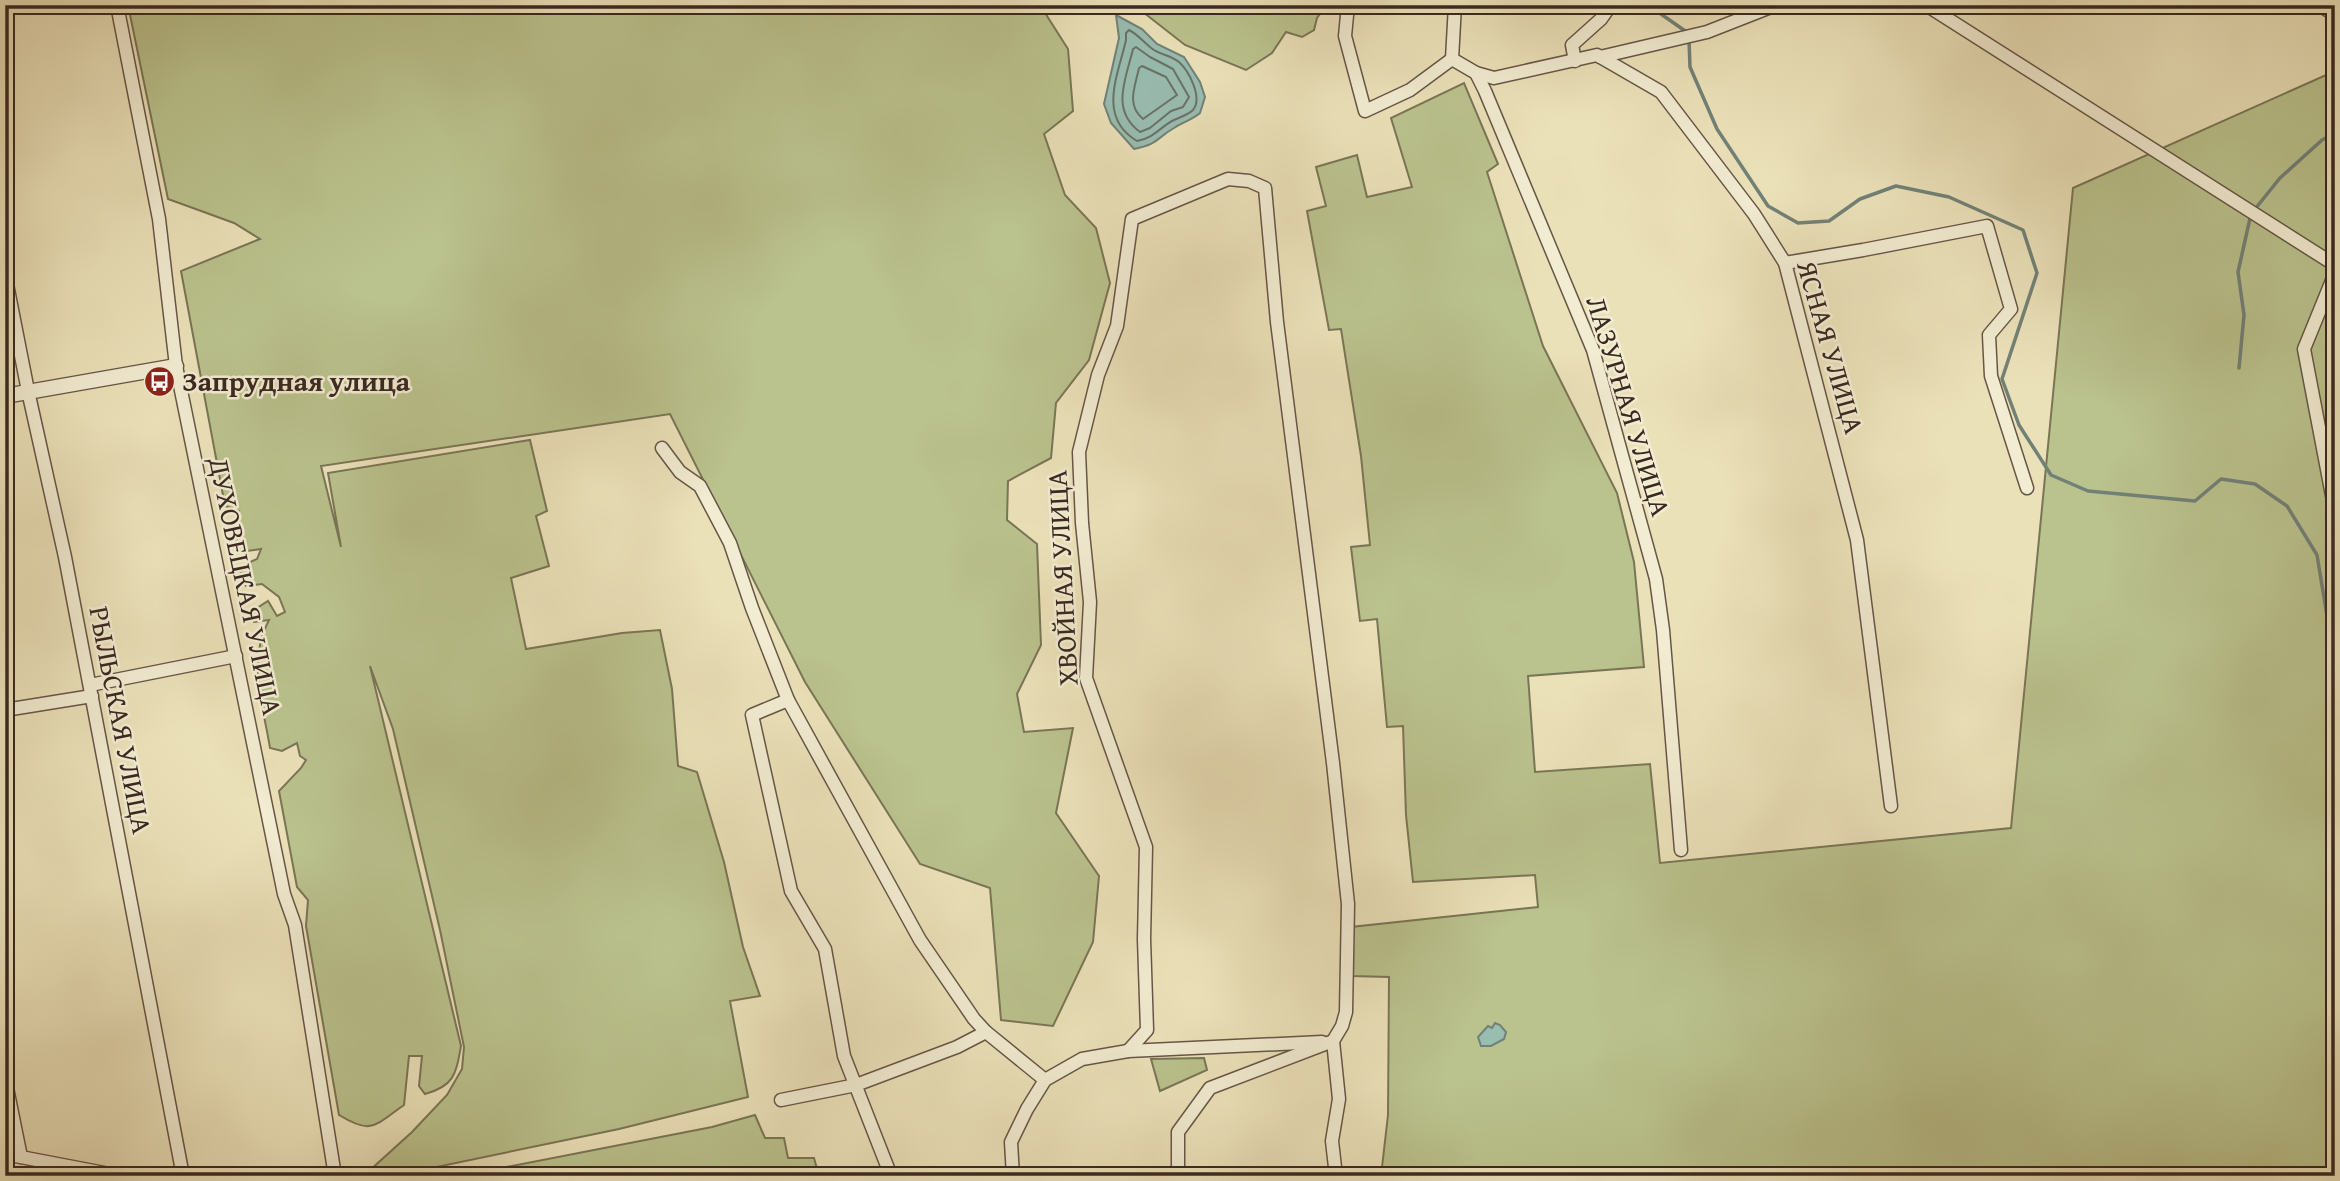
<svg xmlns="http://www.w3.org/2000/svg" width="2340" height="1181" viewBox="0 0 2340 1181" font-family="'Gentium Book Plus',serif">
<rect width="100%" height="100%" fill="#ebe1b9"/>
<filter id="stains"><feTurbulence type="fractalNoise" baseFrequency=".00286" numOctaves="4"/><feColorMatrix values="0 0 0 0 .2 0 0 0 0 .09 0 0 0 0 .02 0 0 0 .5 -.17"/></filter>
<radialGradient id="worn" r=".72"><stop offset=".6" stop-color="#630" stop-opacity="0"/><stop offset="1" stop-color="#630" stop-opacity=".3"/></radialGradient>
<g fill="#bac28d" stroke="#7a7557" stroke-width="2">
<path d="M128 5H1040L1068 49 1073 111 1044 134 1065 195 1096 228 1110 283 1089 360 1056 403 1051 458 1008 481 1007 520 1037 544 1041 645 1017 694 1024 732 1073 728 1056 813 1099 876 1093 942 1053 1026 1001 1020 990 888 920 864 805 682 670 414 321 466 341 547 328 473 530 440 547 511 536 516 549 566 511 578 526 649 622 633 660 630 672 689 678 766 697 772 724 862 743 947 760 996 730 1001 748 1097 619 1129 422 1170 368 1172 412 1132 447 1095 462 1069 464 1047 440 930 393 729 370 666 461 1046C456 1073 455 1086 425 1094L419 1086 422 1056H409L404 1105C374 1126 372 1135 339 1115L306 926 308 900 297 887 279 791 301 768 306 760 300 756 297 743 282 751 270 748C263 705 247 659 269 620L254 622 249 613 268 601 277 616 285 612 279 597 262 584 246 586 238 576 250 562 257 559 261 549 240 552C231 535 229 528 239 511L225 506 181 271 260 239 234 223 168 199Z"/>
<path d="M1134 5H1327L1317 18 1314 30 1302 37 1286 32 1272 53 1246 70 1185 45Z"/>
<path d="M2335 71V1176H1381L1388 1115 1389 977 1352 976 1351 927 1538 907 1535 875 1413 882 1406 815 1403 726 1387 727 1377 619 1360 621 1351 547 1370 545 1361 456 1341 329 1329 330 1307 211 1326 206 1316 167 1357 155 1367 197 1412 187 1391 118 1464 83 1498 164 1487 172 1543 346 1617 493 1634 562 1644 667 1528 676 1535 772 1650 764 1660 863 2011 828 2073 188Z"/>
<path d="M1204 1058 1207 1070 1160 1091 1151 1059Z"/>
<path d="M755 1115 765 1138H784L788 1158H814L819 1176H460L712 1127Z"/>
</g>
<g fill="#98bdb1" stroke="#728177" stroke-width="2">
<path d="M1116 15 1142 29 1157 44 1184 57 1200 82 1205 97 1200 113C1192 120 1183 122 1174 128 1155 139 1159 144 1134 149L1111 123 1104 104 1119 38Z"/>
<path d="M1495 1023 1500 1025 1506 1032 1504 1039 1491 1046H1481L1478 1037 1488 1026 1492 1028Z"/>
</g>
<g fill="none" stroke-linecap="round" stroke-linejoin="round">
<g stroke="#697269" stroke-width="2">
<path d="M1129 30C1139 35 1145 44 1154 50 1162 55 1172 56 1179 62 1189 71 1203 98 1193 110 1188 115 1180 117 1174 120 1160 127 1154 138 1137 141 1097 117 1118 76 1126 40V33Z"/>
<path d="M1136 47 1150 57 1173 69 1189 97 1183 107 1171 111 1150 128 1140 132C1110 110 1126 79 1133 49Z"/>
<path d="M1142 66 1166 77 1177 95 1143 119C1126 105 1135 87 1139 68Z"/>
</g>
<g stroke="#728177" stroke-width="3.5">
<path d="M1652 5 1651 7 1688 33"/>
<path d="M1689 40 1690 67 1717 129 1768 206 1798 223 1829 221 1860 199 1896 186 1949 197 2023 230 2037 273 2002 379 2019 425 2051 475 2088 491 2195 501 2221 479 2255 484 2287 506 2317 555 2335 665"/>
<path d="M2239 368 2244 315 2238 272 2251 214 2280 178 2322 140 2335 133"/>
<path d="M2335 826 2329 857 2335 888"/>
</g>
<defs>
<g id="minor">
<path d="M117 5 159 219 176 366 284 894 295 925 335 1176"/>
<path d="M1348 5 1345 36 1365 111 1410 90 1452 59"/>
<path d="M1455 5 1452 59 1476 73 1485 91 1593 350 1656 579 1663 630 1681 850"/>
<path d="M1926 5 2335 265"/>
<path d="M2319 5 2335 15"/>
<path d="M1600 57 1707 32 1776 5"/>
<path d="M1575 61 1572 45 1601 19 1611 5"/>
<path d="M1476 73 1494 78 1597 55 1661 92 1754 214 1785 263 1857 540 1891 806"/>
<path d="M1785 263 1863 250 1987 226 2011 309 1989 335 1991 376 2027 488"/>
<path d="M2335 273 2304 349 2335 511"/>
<path d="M5 274 28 391 65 557 183 1176"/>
<path d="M662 448 680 472 700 486 730 543 752 608 788 700 920 940 974 1019 986 1032 1045 1080"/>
<path d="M90 685 236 656"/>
<path d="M788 700 752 715 791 891 825 949 844 1056 891 1176"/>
<path d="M5 710 92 696"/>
<path d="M1333 1041 1339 1099 1332 1141 1336 1176"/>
<path d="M1128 1051 1147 1030 1144 939 1146 847 1086 678 1090 602 1082 523 1079 452 1098 375 1117 326 1132 219 1228 179 1249 181 1265 188 1277 322 1333 763 1348 904 1346 1012 1342 1026 1333 1041 1210 1088 1178 1132V1168L1173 1176"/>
<path d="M5 1078 21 1157"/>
<path d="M781 1100 856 1085 957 1047 986 1032"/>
<path d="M5 1154 120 1176"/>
<path d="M1013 1176 1011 1142 1027 1109 1045 1080 1082 1059 1128 1051 1322 1042"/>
</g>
<path id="tertiary" d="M5 396 176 366"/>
</defs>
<use href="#minor" stroke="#665647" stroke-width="15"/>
<use href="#tertiary" stroke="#665647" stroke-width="17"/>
<use href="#minor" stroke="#f2ecd2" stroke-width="12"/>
<use href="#tertiary" stroke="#f2ecd2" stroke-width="14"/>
</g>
<defs>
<symbol id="bus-disc" viewBox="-11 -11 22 22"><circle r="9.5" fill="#8f2418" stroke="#f2ecd2"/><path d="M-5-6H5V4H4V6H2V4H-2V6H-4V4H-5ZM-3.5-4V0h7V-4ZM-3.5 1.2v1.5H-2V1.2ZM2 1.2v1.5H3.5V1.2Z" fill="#fff"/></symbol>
</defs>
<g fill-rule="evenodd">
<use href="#bus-disc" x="142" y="364" width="35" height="35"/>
</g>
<g text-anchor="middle" stroke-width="5" stroke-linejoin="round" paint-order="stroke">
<g font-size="28" fill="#3a2821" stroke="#f2ecd2">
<text transform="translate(1831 347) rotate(74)" y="10">ЯСНАЯ УЛИЦА</text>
<text transform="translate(1629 406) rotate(73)" y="10">ЛАЗУРНАЯ УЛИЦА</text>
<text transform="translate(1062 578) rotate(-93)" y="10">ХВОЙНАЯ УЛИЦА</text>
<text transform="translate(246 586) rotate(78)" y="10">ДУХОВЕЦКАЯ УЛИЦА</text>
<text transform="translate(121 720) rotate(79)" y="10">РЫЛЬСКАЯ УЛИЦА</text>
</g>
<g font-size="28" font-weight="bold" fill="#3a2821" stroke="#f2ecd2" text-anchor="start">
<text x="182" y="391">Запрудная улица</text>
</g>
</g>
<rect width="2340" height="1181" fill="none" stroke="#ebe1b9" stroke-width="28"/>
<rect x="7" y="7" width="2326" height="1167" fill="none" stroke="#3a2821" stroke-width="3.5"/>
<rect x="14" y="14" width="2312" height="1153" fill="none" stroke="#3a2821" stroke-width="2"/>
<rect width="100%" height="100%" filter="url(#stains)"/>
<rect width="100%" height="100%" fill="url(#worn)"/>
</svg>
